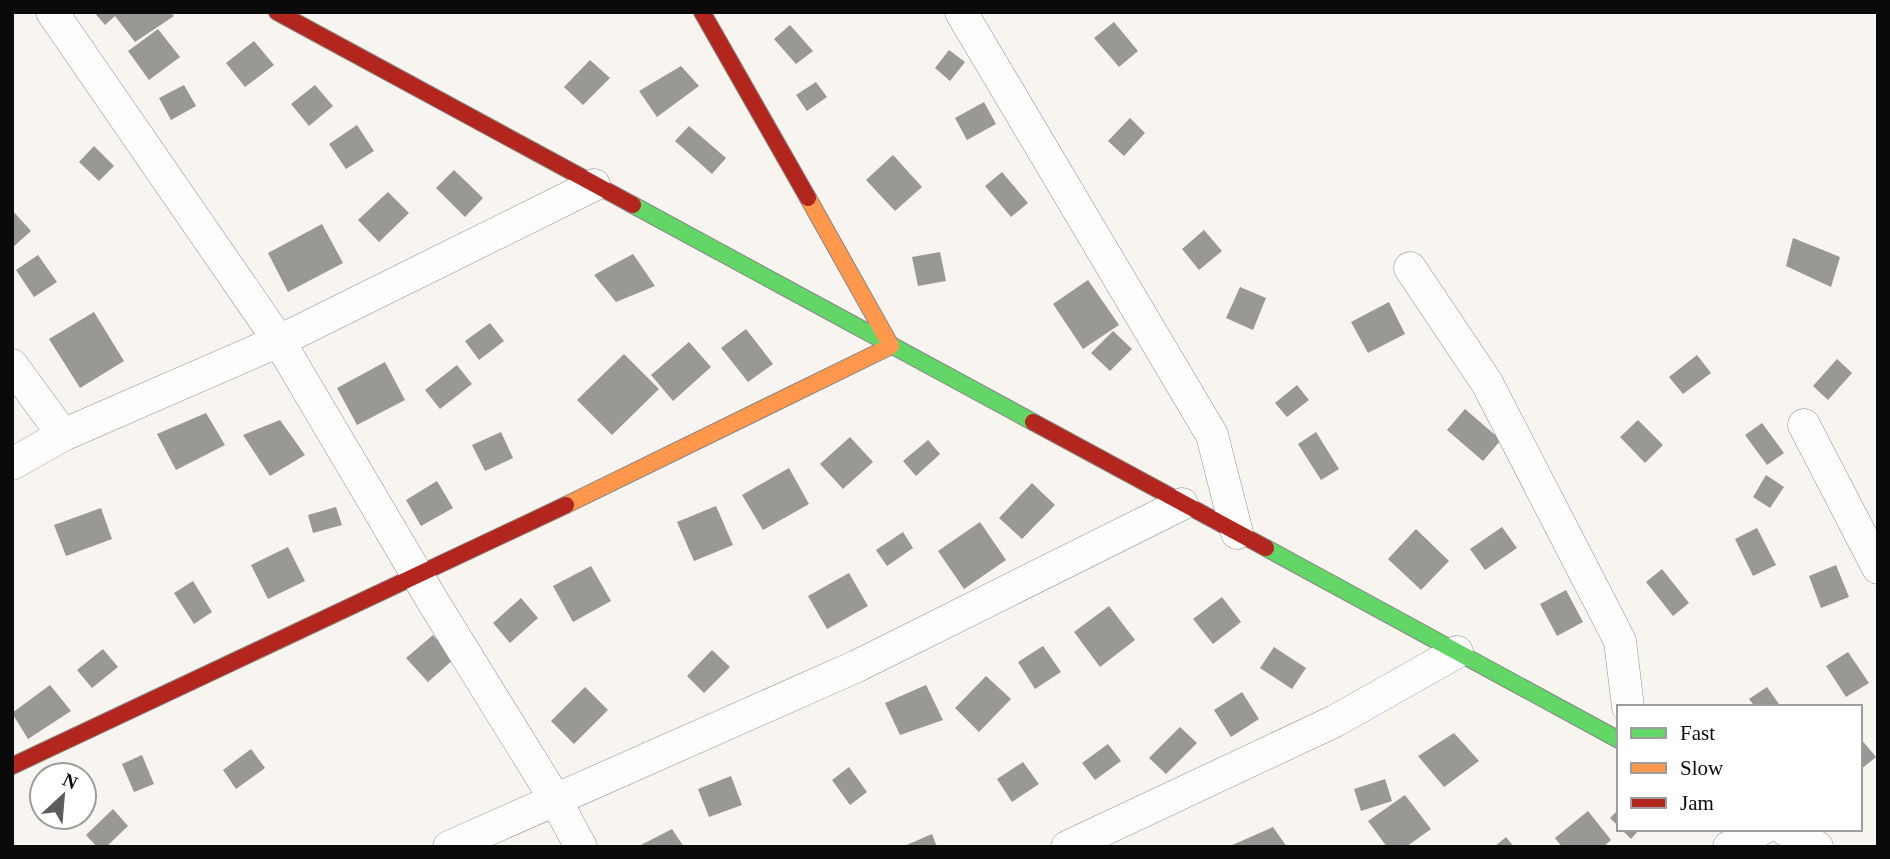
<svg xmlns="http://www.w3.org/2000/svg" width="1890" height="859" viewBox="0 0 1890 859" font-family="Georgia,serif">
<rect width="100%" height="100%" fill="#f8f4ef"/>
<g fill="#9a9895">
<path d="M94 12H170L174 16 135 42 115 16 105 25Z"/>
<path d="M1114 22 1138 51 1119 67 1094 38Z"/>
<path d="M790 25 813 51 796 64 774 39Z"/>
<path d="M158 29 180 57 149 80 128 51Z"/>
<path d="M254 41 274 65 245 87 226 63Z"/>
<path d="M949 50 965 62 950 81 935 68Z"/>
<path d="M590 60 610 78 583 105 564 87Z"/>
<path d="M681 66 699 86 657 117 639 91Z"/>
<path d="M816 82 827 97 807 111 796 95Z"/>
<path d="M184 85 196 106 171 120 159 98Z"/>
<path d="M315 85 333 106 309 126 291 104Z"/>
<path d="M984 102 996 124 967 140 955 118Z"/>
<path d="M1130 118 1145 133 1124 156 1108 141Z"/>
<path d="M357 125 374 151 346 169 329 144Z"/>
<path d="M689 126 726 158 712 174 675 141Z"/>
<path d="M94 146 114 166 99 181 79 162Z"/>
<path d="M893 155 922 187 895 211 866 180Z"/>
<path d="M454 170 483 198 465 217 436 188Z"/>
<path d="M1002 172 1028 203 1011 217 985 186Z"/>
<path d="M388 192 409 213 379 242 358 220Z"/>
<path d="M12 210 31 231 12 248Z"/>
<path d="M322 224 343 263 288 292 268 253Z"/>
<path d="M1204 230 1222 251 1199 270 1182 249Z"/>
<path d="M1793 238 1840 257 1831 287 1786 266Z"/>
<path d="M940 252 946 281 918 286 912 257Z"/>
<path d="M633 254 655 286 616 302 594 275Z"/>
<path d="M38 255 57 282 34 297 16 270Z"/>
<path d="M1088 280 1119 325 1083 349 1053 304Z"/>
<path d="M1240 287 1266 298 1253 330 1226 318Z"/>
<path d="M1389 302 1405 334 1368 353 1351 322Z"/>
<path d="M94 312 124 361 80 388 49 339Z"/>
<path d="M490 323 504 341 479 360 465 341Z"/>
<path d="M746 329 773 364 748 382 721 348Z"/>
<path d="M1113 331 1132 349 1110 371 1091 353Z"/>
<path d="M689 342 711 367 673 401 651 375Z"/>
<path d="M624 354 659 389 612 435 577 400Z"/>
<path d="M1697 355 1711 373 1683 394 1669 377Z"/>
<path d="M1837 359 1852 373 1828 400 1813 386Z"/>
<path d="M385 362 405 400 357 425 337 388Z"/>
<path d="M457 365 472 384 440 409 425 390Z"/>
<path d="M1297 385 1309 400 1287 417 1275 403Z"/>
<path d="M1465 409 1501 440 1483 461 1447 430Z"/>
<path d="M206 413 225 445 176 470 157 434Z"/>
<path d="M280 420 305 455 270 476 243 435Z"/>
<path d="M1638 420 1663 445 1645 463 1620 437Z"/>
<path d="M1762 423 1784 453 1767 465 1745 435Z"/>
<path d="M501 432 513 458 485 471 472 445Z"/>
<path d="M1316 432 1339 469 1321 480 1298 444Z"/>
<path d="M850 437 873 462 843 489 820 464Z"/>
<path d="M928 440 940 454 916 476 903 461Z"/>
<path d="M789 468 809 504 763 530 742 495Z"/>
<path d="M1766 475 1784 487 1770 508 1753 497Z"/>
<path d="M437 481 453 508 421 526 406 500Z"/>
<path d="M1032 483 1055 505 1022 539 999 518Z"/>
<path d="M716 506 733 545 694 561 677 522Z"/>
<path d="M336 507 342 525 313 533 308 515Z"/>
<path d="M101 508 112 539 66 556 54 525Z"/>
<path d="M980 522 1006 560 964 589 938 551Z"/>
<path d="M1502 527 1517 548 1485 570 1470 549Z"/>
<path d="M1757 528 1776 565 1753 576 1735 539Z"/>
<path d="M1416 529 1449 561 1421 590 1388 559Z"/>
<path d="M903 532 913 548 887 566 876 550Z"/>
<path d="M288 547 305 581 268 599 251 565Z"/>
<path d="M1836 565 1849 597 1821 608 1809 576Z"/>
<path d="M591 566 611 601 573 622 553 586Z"/>
<path d="M1662 569 1689 603 1673 616 1646 582Z"/>
<path d="M849 573 868 606 827 629 808 596Z"/>
<path d="M193 581 212 612 194 624 174 593Z"/>
<path d="M1566 590 1583 622 1557 636 1540 604Z"/>
<path d="M1222 597 1241 622 1213 644 1193 619Z"/>
<path d="M521 598 538 618 510 643 493 623Z"/>
<path d="M1109 606 1135 640 1100 667 1074 632Z"/>
<path d="M433 635 454 659 428 682 406 658Z"/>
<path d="M1043 646 1061 672 1035 689 1018 662Z"/>
<path d="M1274 647 1306 668 1292 689 1260 668Z"/>
<path d="M103 649 118 667 92 688 77 670Z"/>
<path d="M712 650 730 667 704 693 687 676Z"/>
<path d="M1848 652 1869 683 1846 697 1826 666Z"/>
<path d="M986 676 1011 699 979 732 955 708Z"/>
<path d="M50 685 71 711 28 739 12 713Z"/>
<path d="M926 685 943 720 900 735 885 703Z"/>
<path d="M585 687 608 710 574 744 551 721Z"/>
<path d="M1767 687 1781 707H1755L1749 699Z"/>
<path d="M1242 692 1259 719 1231 737 1214 710Z"/>
<path d="M1180 727 1197 743 1166 774 1149 758Z"/>
<path d="M1454 733 1479 761 1444 787 1418 756Z"/>
<path d="M1860 738 1876 757 1860 770Z"/>
<path d="M1108 744 1121 761 1095 780 1082 763Z"/>
<path d="M251 749 265 768 236 789 223 770Z"/>
<path d="M142 755 154 784 134 792 122 764Z"/>
<path d="M1023 762 1039 784 1012 802 997 779Z"/>
<path d="M849 767 867 792 850 805 832 780Z"/>
<path d="M731 776 742 805 709 817 698 789Z"/>
<path d="M1385 779 1392 801 1361 811 1354 789Z"/>
<path d="M1405 795 1431 829 1406 847H1387L1368 821Z"/>
<path d="M113 809 128 826 106 847H97L86 835Z"/>
<path d="M1619 809V827L1610 818Z"/>
<path d="M1588 811 1611 840 1603 847H1562L1555 838Z"/>
<path d="M1273 827 1287 847H1228Z"/>
<path d="M672 829 684 847H637Z"/>
<path d="M1621 829H1640L1631 839Z"/>
<path d="M932 834 937 847H902Z"/>
<path d="M1506 837 1514 847H1494Z"/>
</g>
<g fill="none" stroke-linecap="round" stroke-linejoin="round">
<defs>
<g id="street">
<path d="M52 12 279 341 432 600 555 799 581 847"/>
<path d="M961 12 1212 435 1237 533"/>
<path d="M1410 268 1487 383 1620 641 1628 707"/>
<path d="M12 365 63 435 12 464"/>
<path d="M1804 425 1878 568"/>
<path d="M63 435 279 341 594 185"/>
<path d="M1784 829 1817 847"/>
<path d="M449 847 857 666 1182 504"/>
<path d="M1067 847 1335 721 1457 652"/>
<path d="M1729 847 1762 829"/>
</g>
<g id="fast">
<path d="M633 205 1033 422"/>
<path d="M1266 548 1619 740"/>
</g>
<path id="slow" d="M566 505 891 346 808 198"/>
<g id="jam">
<path d="M277 12 633 205"/>
<path d="M702 12 808 198"/>
<path d="M1033 422 1266 548"/>
<path d="M12 766 566 505"/>
</g>
</defs>
<use href="#street" stroke="#918f8d" stroke-width="33"/>
<use href="#fast" stroke="#888684" stroke-width="18"/>
<use href="#slow" stroke="#888684" stroke-width="18"/>
<use href="#jam" stroke="#888684" stroke-width="18"/>
<use href="#street" stroke="#fefdfd" stroke-width="32"/>
<use href="#fast" stroke="#63d668" stroke-width="16"/>
<use href="#slow" stroke="#ff974d" stroke-width="16"/>
<use href="#jam" stroke="#b3261e" stroke-width="16"/>
</g>
<rect width="1890" height="859" fill="none" stroke="#0a0a0a" stroke-width="28"/>
<rect x="1617" y="705" width="245" height="126" fill="#ffffff" stroke="#9d9d9d" stroke-width="2"/>
<rect x="1631" y="728" width="35" height="10" fill="#63d668" stroke="#9d9d9d" stroke-width="2"/>
<text x="1680" y="740" font-size="21" fill="#0a0a0a">Fast</text>
<rect x="1631" y="763" width="35" height="10" fill="#ff974d" stroke="#9d9d9d" stroke-width="2"/>
<text x="1680" y="775" font-size="21" fill="#0a0a0a">Slow</text>
<rect x="1631" y="798" width="35" height="10" fill="#b3261e" stroke="#9d9d9d" stroke-width="2"/>
<text x="1680" y="810" font-size="21" fill="#0a0a0a">Jam</text>
<g transform="translate(63 796) rotate(26)"><circle r="33" fill="#ffffff" stroke="#9d9d9d" stroke-width="2"/>
<path d="M0-5L12 26L0 18L-12 26Z" fill="#5d5c5a"/>
<text y="-10" font-size="19" font-weight="bold" text-anchor="middle" fill="#0a0a0a">N</text>
</g>
</svg>
